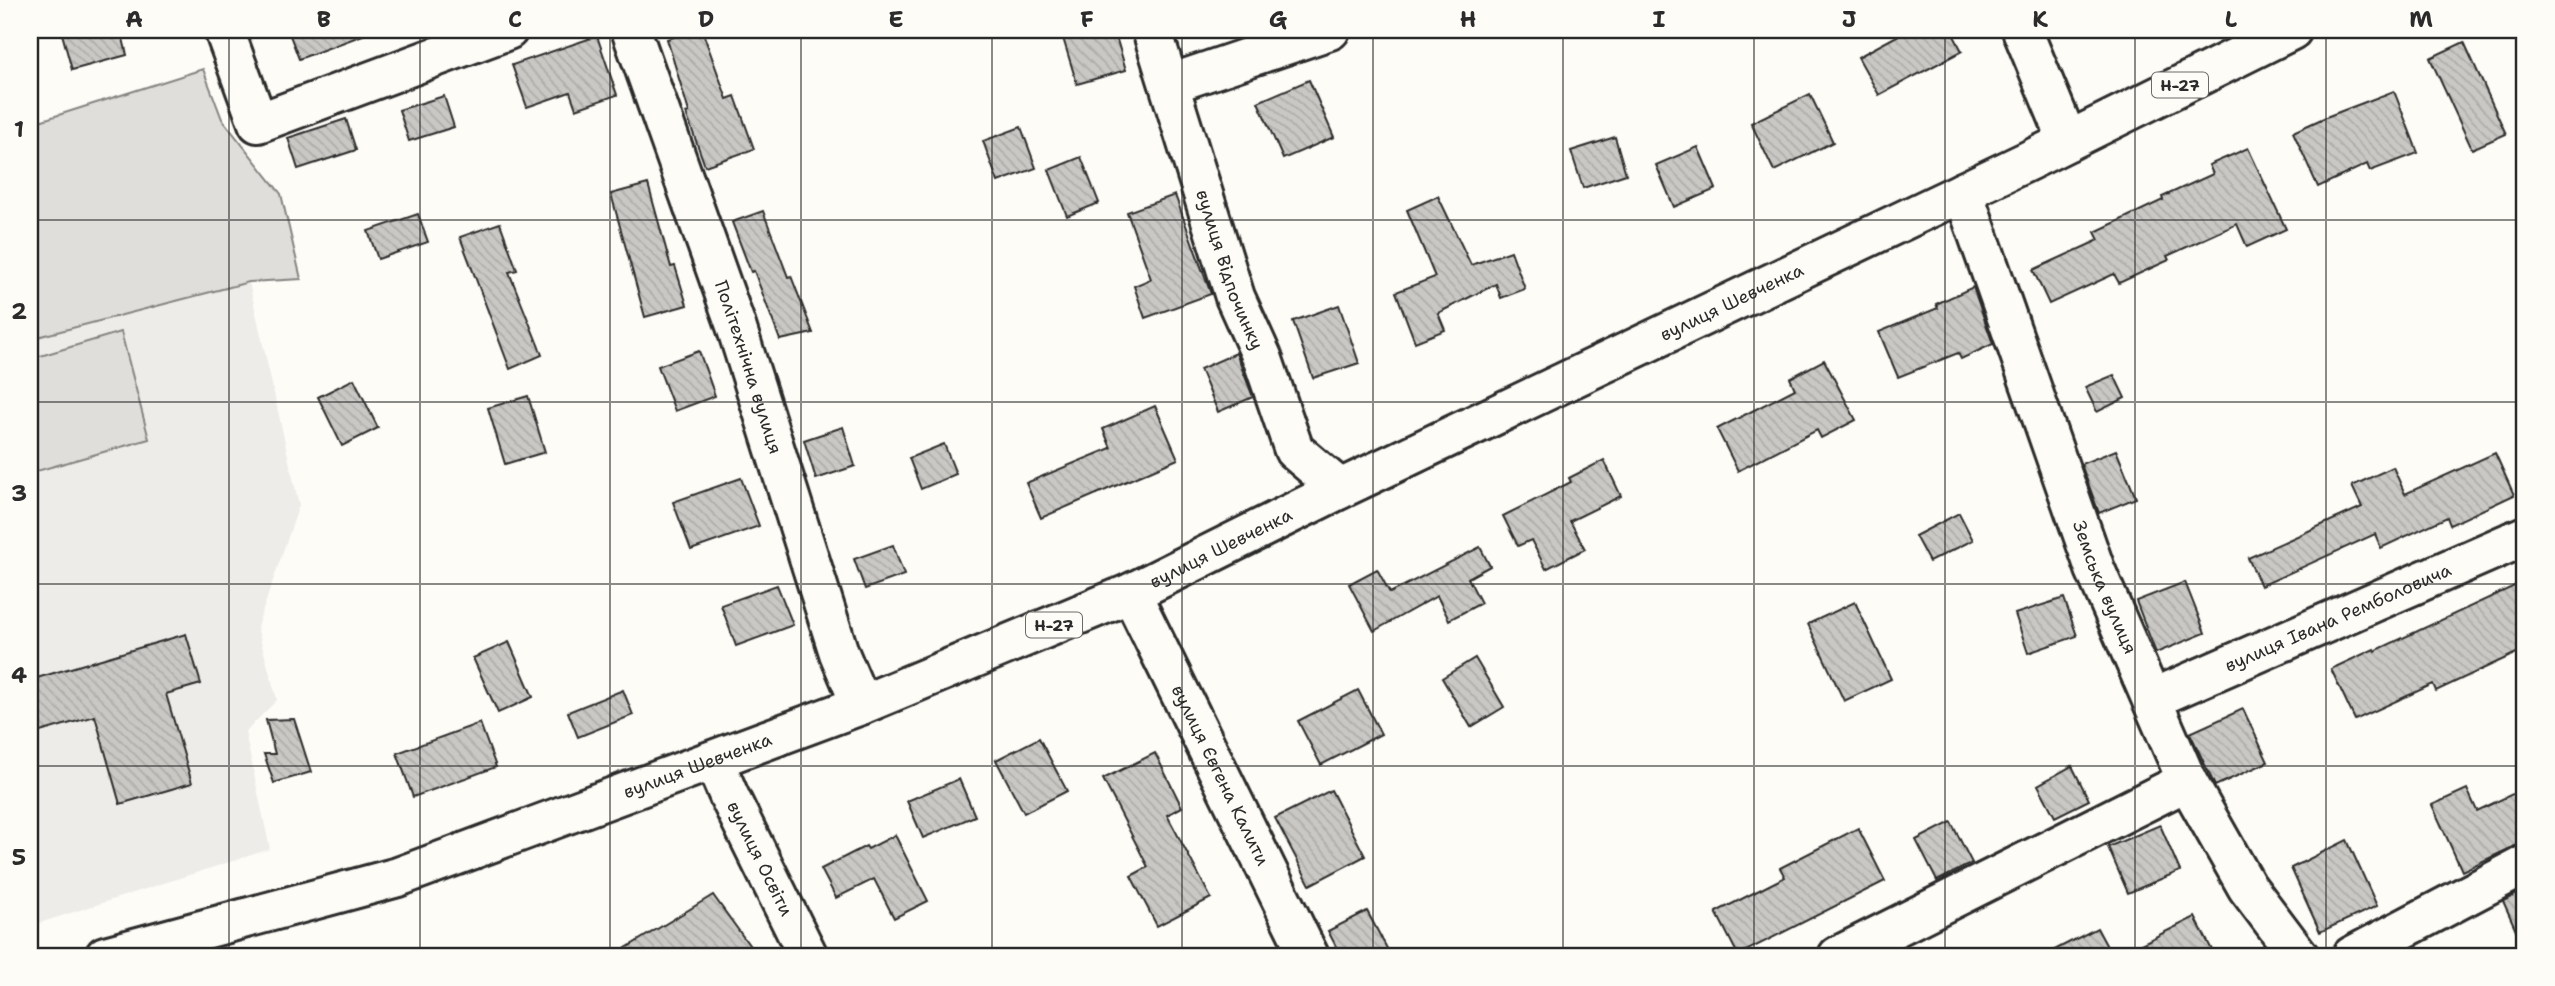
<svg xmlns="http://www.w3.org/2000/svg" width="2555" height="986" viewBox="0 0 2555 986" font-family="'Shantell Sans',sans-serif">
<defs>
<pattern id="building-back-hatch" width="6" height="6" patternUnits="userSpaceOnUse" patternTransform="scale(1.75)"><rect width="6" height="6" fill="#c9c8c4"/><path d="M-1 5l2 2M0 0l6 6M5-1l2 2" fill="none" stroke="#adaca9"/></pattern>
</defs>
<rect width="100%" height="100%" fill="#fdfcf7"/>
<filter id="ink" filterUnits="userSpaceOnUse"><feTurbulence type="fractalNoise" baseFrequency=".0143" numOctaves="2"/><feDisplacementMap in="SourceGraphic" scale="14" xChannelSelector="R" yChannelSelector="G"/><feConvolveMatrix kernelMatrix="1 2 1 2 8 2 1 2 1" color-interpolation-filters="sRGB"/></filter>
<g filter="url(#ink)">
<path fill="#edece8" d="M249 282 299 505 257 627 277 700 245 732 270 849 30 926V339Z"/>
<g fill="#dfdeda" stroke="#858482" stroke-width="2">
<path d="M203 69 222 119 281 194 301 279 249 282 30 339V124Z"/>
<path d="M121 332 149 439 30 473V359Z"/>
</g>
<g fill="url(#building-back-hatch)" stroke="#2b2b2b" stroke-width="2">
<path d="M61 30H121L127 55 72 70Z"/>
<path d="M288 30H370L371 32 299 59Z"/>
<path d="M698 30H702L727 99 735 96 754 149 705 166 686 113 689 112 667 39Z"/>
<path d="M1091 30H1114L1126 70 1077 84 1063 38Z"/>
<path d="M1908 30H1951L1962 51 1879 95 1858 57Z"/>
<path d="M597 36 617 95 576 109 570 92 527 107 512 65Z"/>
<path d="M2464 42 2506 134 2472 149 2430 58Z"/>
<path d="M1309 80 1334 137 1283 159 1258 102Z"/>
<path d="M2394 91 2418 153 2370 171 2367 164 2318 187 2293 132 2326 117Z"/>
<path d="M1810 94 1833 142 1774 171 1751 123Z"/>
<path d="M444 96 454 127 409 141 399 110Z"/>
<path d="M346 119 356 150 298 169 288 138Z"/>
<path d="M1021 127 1036 168 998 182 983 141Z"/>
<path d="M1615 137 1626 174 1583 188 1571 151Z"/>
<path d="M1698 147 1716 189 1674 207 1656 165Z"/>
<path d="M2248 148 2286 229 2247 247 2237 224 2167 256 2169 260 2119 283 2114 274 2049 304 2033 270 2099 240 2095 232 2163 200 2162 197 2213 174 2209 165Z"/>
<path d="M1081 157 1099 203 1067 216 1049 170Z"/>
<path d="M648 184 671 267 675 266 687 305 645 317 611 194Z"/>
<path d="M1175 195 1211 294 1145 318 1134 286 1151 279 1127 212Z"/>
<path d="M1438 196 1471 265 1511 251 1525 289 1501 298 1496 284 1438 313 1445 330 1415 342 1396 292 1435 277 1407 210Z"/>
<path d="M763 211 788 277 791 276 813 333 780 340 754 271 751 272 732 222Z"/>
<path d="M418 214 428 242 378 259 368 231Z"/>
<path d="M500 223 517 270 509 272 542 355 510 369 460 237Z"/>
<path d="M1973 287 1993 344 1961 359 1958 353 1898 377 1879 332 1938 308 1936 304Z"/>
<path d="M1339 305 1359 363 1313 378 1293 321Z"/>
<path d="M699 351 715 396 675 411 658 366Z"/>
<path d="M1236 353 1253 397 1218 412 1200 369Z"/>
<path d="M1824 360 1856 420 1821 438 1817 430 1738 471 1717 429 1795 389 1790 378Z"/>
<path d="M2114 375 2125 398 2097 412 2085 387Z"/>
<path d="M354 379 378 428 342 446 318 397Z"/>
<path d="M528 396 545 452 505 464 488 408Z"/>
<path d="M1155 406 1178 459 1041 518 1026 483 1111 448 1103 429Z"/>
<path d="M843 427 855 466 816 479 804 440Z"/>
<path d="M944 444 956 474 921 489 909 458Z"/>
<path d="M2116 450 2136 498 2099 513 2081 464Z"/>
<path d="M2495 453 2514 495 2450 525 2447 517 2381 548 2375 534 2261 586 2248 558 2362 507 2352 486 2393 467 2405 494Z"/>
<path d="M1604 460 1621 496 1570 521 1585 549 1546 569 1531 540 1518 546 1503 516 1571 482 1569 478Z"/>
<path d="M741 478 759 526 691 550 673 502Z"/>
<path d="M1959 513 1973 540 1929 562 1915 536Z"/>
<path d="M893 545 904 575 865 589 854 559Z"/>
<path d="M1480 547 1490 566 1468 578 1481 603 1449 620 1437 596 1374 631 1349 584 1377 569 1390 593Z"/>
<path d="M2525 581V649L2436 691 2433 684 2355 720 2331 669 2374 649 2375 651Z"/>
<path d="M2185 582 2205 633 2156 653 2136 601Z"/>
<path d="M777 585 793 625 736 646 721 605Z"/>
<path d="M2064 598 2077 636 2028 653 2015 614Z"/>
<path d="M1855 602 1891 679 1844 701 1808 624Z"/>
<path d="M186 634 201 684 166 694 192 783 120 804 95 716 30 735V680Z"/>
<path d="M509 642 533 697 498 713 473 658Z"/>
<path d="M1475 658 1504 707 1471 727 1442 678Z"/>
<path d="M623 690 633 715 578 737 568 712Z"/>
<path d="M1358 690 1381 734 1321 765 1298 721Z"/>
<path d="M2243 709 2268 762 2215 786 2190 733Z"/>
<path d="M294 719 311 772 274 783 264 754H275L266 720Z"/>
<path d="M480 723 496 767 413 797 397 753Z"/>
<path d="M1039 738 1067 791 1024 813 996 760Z"/>
<path d="M1155 753 1182 807 1167 815 1211 898 1157 926 1131 876 1148 867 1103 779Z"/>
<path d="M2072 766 2089 800 2055 817 2038 785Z"/>
<path d="M959 779 975 816 923 838 907 801Z"/>
<path d="M2525 788V843L2515 846 2462 871 2432 805 2467 789 2477 811Z"/>
<path d="M1331 790 1365 856 1310 885 1275 818Z"/>
<path d="M1951 822 1972 863 1937 881 1916 840Z"/>
<path d="M2160 825 2180 871 2128 893 2108 847Z"/>
<path d="M1858 828 1885 881 1738 955 1716 912 1785 877 1780 868Z"/>
<path d="M895 835 928 901 894 918 874 879 836 898 821 869 866 846 868 849Z"/>
<path d="M2347 840 2377 906 2320 932 2291 868Z"/>
<path d="M2525 890V950L2503 901Z"/>
<path d="M713 895 757 956H613Z"/>
<path d="M1367 911 1391 956H1341L1328 931Z"/>
<path d="M2195 917 2215 956H2117Z"/>
<path d="M2097 928 2112 956H2043Z"/>
</g>
<g fill="none" stroke-linecap="round" stroke-linejoin="round">
<defs>
<g id="minor">
<path d="M224 30 258 123 508 30"/>
<path id="s1" d="M631 30 736 326 839 653 861 705"/>
<path id="s2" d="M1152 30 1235 297 1262 357 1294 450 1340 489"/>
<path d="M2022 30 2068 141"/>
<path d="M1170 84 1330 30"/>
<path id="s3" d="M1963 192 2095 569 2187 781 2247 887 2299 956"/>
<path id="s4" d="M1131 593 1309 956"/>
<path id="s5" d="M2152 699 2525 536"/>
<path id="s6" d="M714 761 729 796 808 956"/>
<path d="M1838 956 2187 781"/>
<path d="M2352 956 2525 865"/>
</g>
<g id="major">
<path id="s7" d="M105 956 398 877 861 705 1131 593 1340 489 2028 161 2292 30"/>
</g>
</defs>
<use href="#minor" stroke="#2b2b2b" stroke-width="44"/>
<use href="#major" stroke="#2b2b2b" stroke-width="44"/>
<use href="#minor" stroke="#fdfcf7" stroke-width="38"/>
<use href="#major" stroke="#fdfcf7" stroke-width="38"/>
</g>
</g>
<path fill="none" stroke="#2b2b2b" stroke-width="2" stroke-opacity="0.55" d="M229 30V956M420 30V956M610 30V956M801 30V956M992 30V956M1182 30V956M1373 30V956M1563 30V956M1754 30V956M1945 30V956M2135 30V956M2326 30V956M30 220H2525M30 402H2525M30 584H2525M30 766H2525"/>
<g text-anchor="middle" stroke-width="5" stroke-linejoin="round" paint-order="stroke">
<g fill="#fdfcf7" stroke="#6a6a68" stroke-width="2">
<rect x="2152" y="72.5" width="56" height="25" rx="5"/>
<rect x="1026" y="612.5" width="56" height="25" rx="5"/>
</g>
<g font-size="16" font-weight="bold" fill="#2b2b2b">
<text x="2180" y="91">Н-27</text>
<text x="1054" y="631">Н-27</text>
</g>
<g font-size="18" fill="#2b2b2b" stroke="#fdfcf7">
<text dy="6" stroke="none"><textPath href="#s2" startOffset="252">вулиця Відпочинку</textPath></text>
<text dy="6" stroke="none"><textPath href="#s7" startOffset="1757">вулиця Шевченка</textPath></text>
<text dy="6" stroke="none"><textPath href="#s1" startOffset="357">Політехнічна вулиця</textPath></text>
<text dy="6" stroke="none"><textPath href="#s7" startOffset="1190">вулиця Шевченка</textPath></text>
<text dy="6" stroke="none"><textPath href="#s3" startOffset="420">Земська вулиця</textPath></text>
<text dy="6" stroke="none"><textPath href="#s5" startOffset="203">вулиця Івана Ремболовича</textPath></text>
<text dy="6" stroke="none"><textPath href="#s7" startOffset="623">вулиця Шевченка</textPath></text>
<text dy="6" stroke="none"><textPath href="#s4" startOffset="203">вулиця Євгена Калити</textPath></text>
<text dy="6" stroke="none"><textPath href="#s6" startOffset="108">вулиця Освіти</textPath></text>
</g>
</g>
<rect width="2555" height="986" fill="none" stroke="#fdfcf7" stroke-width="77"/>
<rect x="38" y="38" width="2478" height="910" fill="none" stroke="#2b2b2b" stroke-width="2.5"/>
<g font-size="23" text-anchor="middle" font-weight="bold" fill="#2b2b2b">
<text x="134" y="27">A</text>
<text x="324" y="27">B</text>
<text x="515" y="27">C</text>
<text x="706" y="27">D</text>
<text x="896" y="27">E</text>
<text x="1087" y="27">F</text>
<text x="1278" y="27">G</text>
<text x="1468" y="27">H</text>
<text x="1659" y="27">I</text>
<text x="1849" y="27">J</text>
<text x="2040" y="27">K</text>
<text x="2231" y="27">L</text>
<text x="2421" y="27">M</text>
<text x="19" y="137">1</text>
<text x="19" y="319">2</text>
<text x="19" y="501">3</text>
<text x="19" y="683">4</text>
<text x="19" y="865">5</text>
</g>
</svg>
